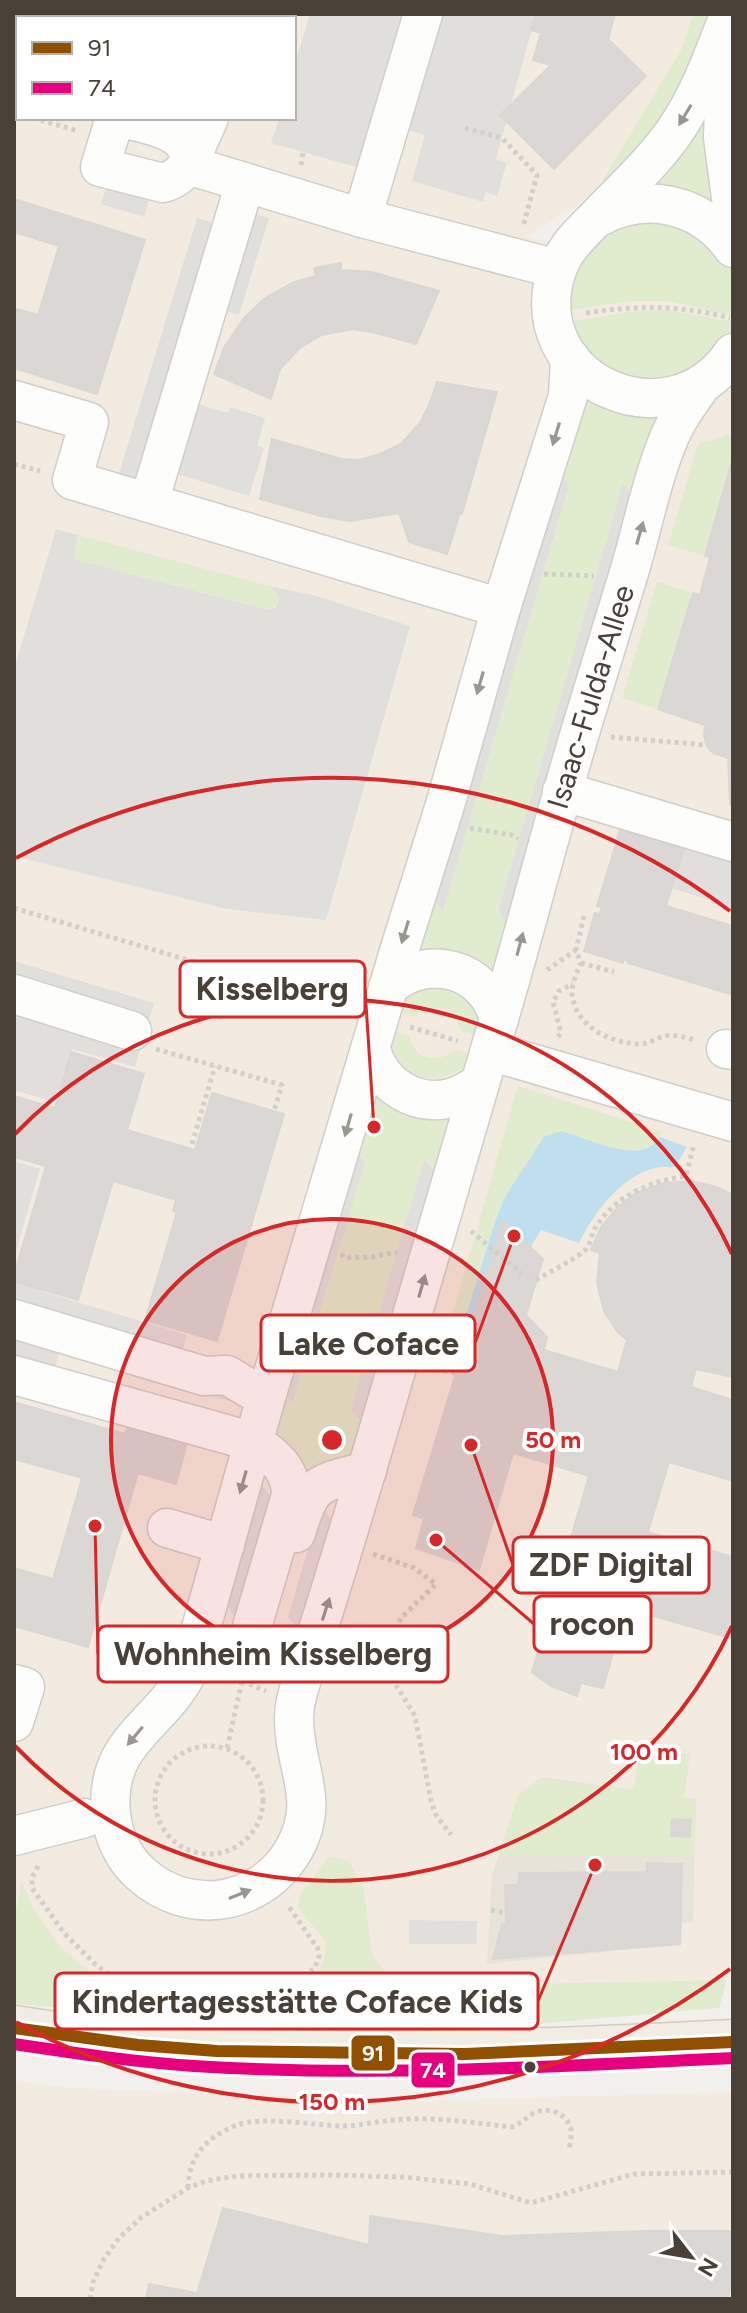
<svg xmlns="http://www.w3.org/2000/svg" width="747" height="2313" viewBox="0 0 747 2313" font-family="Figtree,sans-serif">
<rect width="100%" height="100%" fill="#f2f0ed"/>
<g fill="#f4ebe0" fill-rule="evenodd">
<path d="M14 14H693L681 50 595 193 529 236 733 296V1958L727 1980 469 1985 261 1996 114 1991 14 1971ZM18 18H294V118H18Z"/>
<path d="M14 2080 70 2088 411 2101 733 2092V2299H14Z"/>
</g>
<path fill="#e8e3d9" d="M641 1747 690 1754 684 1797 696 1799 693 1922 681 1923 680 1944 487 1964 492 1875 519 1794 542 1777 633 1790Z"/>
<g fill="#e1ecce">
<path d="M693 14H709V19L659 137 595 193 681 50Z"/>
<path d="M707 90 724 214 635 194Z"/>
<path d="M659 213 724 253 733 272V316L668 301H630L564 311 563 296 588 240Z"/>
<path d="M642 310H668L730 321 733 323C731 349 699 367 680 383L605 375 568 322Z"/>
<path d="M580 385 665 408 641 508 623 485 498 911 515 935 500 966 493 972 409 948 427 893 443 910 569 487 553 463Z"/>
<path d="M733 432V457L705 556 668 545 697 447 701 441 707 442Z"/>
<path d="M78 535 269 586 278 595V603L271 610 266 609 72 559Z"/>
<path d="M657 582 693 593 658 709 622 698Z"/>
<path d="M430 987C460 987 480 1006 481 1037L460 1030C456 1007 431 1001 415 1017L394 1010C403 997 414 990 430 987Z"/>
<path d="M389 1030 409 1036C414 1060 438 1065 455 1049L474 1056C443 1096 393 1080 389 1030Z"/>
<path d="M518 1086 662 1132C649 1164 604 1146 581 1137L532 1154 495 1222 463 1325 469 1327 457 1367 439 1362Z"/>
<path d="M367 1088 460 1117 444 1179 425 1161 370 1432 363 1453 309 1481 271 1439 279 1391 292 1402 365 1164 352 1143Z"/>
<path d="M641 1747 690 1754 684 1797 696 1799 695 1855H499L519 1794 539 1779 633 1790Z"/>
<path d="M329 1856 349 1861 364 1889 372 1955 388 1975 412 1983 469 1985 727 1980 719 2008 499 2027 167 2019 162 2010 166 2002 261 1996 314 1976 324 1961 326 1942 298 1908 299 1897Z"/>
<path d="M21 1880 34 1910 62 1949 114 1991 111 2012 14 2004V1915L18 1903Z"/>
</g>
<g fill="#e1dfdc">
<path d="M310 14H536L496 159 507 162 497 196 486 192 483 202 412 181 425 135 405 129 363 169 271 143 279 118H294V67Z"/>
<path d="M107 184 150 197 144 217 101 204Z"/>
<path d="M223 204 269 218 239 315 219 309 213 327 222 331 208 377 199 374 191 402 228 413 230 407 265 418 257 446 264 448 249 496 177 474 163 494 117 480 197 218 217 224Z"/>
<path d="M553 463 569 486 443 911 427 893Z"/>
<path d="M623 483 641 508 515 935 498 911Z"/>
<path d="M56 529 78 535 73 559 265 609 275 608 279 599 275 591 269 586 313 595 410 626 326 920 227 909 14 856V669Z"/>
<path d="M687 839 733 853V907L671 888Z"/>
<path d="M14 961 154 1003 135 1067 72 1049 55 1102 14 1090Z"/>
<path d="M352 1143 365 1164 292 1403 279 1391Z"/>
<path d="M424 1160 444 1179 370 1432 351 1409Z"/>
<path d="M14 1161 40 1169 14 1258Z"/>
<path d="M14 1283 187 1335 181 1354 236 1403 177 1386 61 1347 54 1371 14 1359Z"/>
<path d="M258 1480 272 1498 237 1620 225 1603Z"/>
<path d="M321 1505 335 1525 302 1634 288 1617Z"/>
<path d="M409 1920 477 1921V1944H409Z"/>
</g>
<path fill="#bfdeee" d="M561 1131C584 1137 629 1160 651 1146 654 1144 657 1140 660 1137L687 1147 675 1167C669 1167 661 1166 655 1168 621 1176 594 1213 579 1243L541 1230 530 1248 501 1337 463 1325 495 1222 506 1195 544 1137Z"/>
<g fill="#dad7d4" stroke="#dad7d3" stroke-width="2">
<path d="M536 14H615L608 39 646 76 554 169 500 115 551 65 533 60 541 33 531 30Z"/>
<path d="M14 199 145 240 97 394 14 368V308L38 315 59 246 14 232Z"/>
<path d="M341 263V270L372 272 439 291 416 344 376 333 353 329 322 335 300 348 280 369 271 399 214 374 225 346 244 318 265 298 294 282 316 276 314 268Z"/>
<path d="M437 382 497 392 462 514 460 513 447 554 409 542 399 513 350 521 321 516 260 499 272 439 342 459 359 460 380 454 401 444 420 423 429 405Z"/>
<path d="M733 457V804H730L728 758 713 753 706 745 704 734 705 725 658 709 693 593 700 595 710 557 705 556Z"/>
<path d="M623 820 687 839 666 906 733 926V995L628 963V961L624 959 623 963 584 951 595 913 600 914 602 907 597 906Z"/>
<path d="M212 993 227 997 221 1019 206 1015Z"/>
<path d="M71 1052 144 1074 127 1130 195 1150 212 1093 284 1114 217 1341 145 1320 177 1212 173 1211 176 1200 113 1181 78 1300 14 1282V1275L46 1166 14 1157V1096L55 1108Z"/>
<path d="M691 1181 717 1187 733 1195V1377L696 1369 691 1387 733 1400V1481L669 1462 648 1532 733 1557V1639L626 1608 603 1688 581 1683 577 1696 551 1686 532 1672 565 1560 553 1556 559 1538 570 1541 589 1476 513 1453 479 1570 416 1548 424 1519 413 1515 502 1221 543 1259 526 1315 547 1337 544 1350 618 1372 627 1340 617 1331 604 1311 597 1283 600 1253 591 1250 601 1227 618 1207 636 1193 664 1183Z"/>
<path d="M14 1402 125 1434 130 1420 187 1443 176 1484 138 1473 88 1647 14 1626V1568L53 1579 82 1478 14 1459Z"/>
<path d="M672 1819 691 1820 690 1837 671 1836Z"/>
<path d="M647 1863 682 1864 680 1944 493 1959 502 1924H506L505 1885H518L519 1873 647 1872Z"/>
<path d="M223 2208 369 2245 370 2216 502 2236 645 2231H733V2272L728 2299H146L149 2284 197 2293Z"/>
</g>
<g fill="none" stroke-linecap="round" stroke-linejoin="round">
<defs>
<g id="minor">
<path d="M29 18 30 14"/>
<path d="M106 18 107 14"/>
<path d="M728 18C710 64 694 110 662 148 643 172 620 193 599 215 582 233 564 247 556 273 523 381 670 447 733 353"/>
<path d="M726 52 723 137 733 213"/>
<path d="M14 67 18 54"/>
<path d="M115 118 100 167 163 183C191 175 199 148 171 133 157 125 137 122 122 118"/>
<path d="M209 118 188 165 362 218 557 269"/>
<path d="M599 217C647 191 702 204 733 248"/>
<path d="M362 218 423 14"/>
<path d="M570 358 568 396 501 608 445 805 401 945 267 1394 191 1664C167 1724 103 1737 111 1814 113 1837 124 1859 141 1874 189 1917 260 1906 293 1851 323 1800 293 1767 294 1717 294 1704 298 1691 302 1679 330 1595 355 1510 380 1425 424 1277 467 1129 510 981 535 893 558 804 585 716 600 666 616 616 631 566 643 525 651 482 667 443 675 421 689 403 702 384"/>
<path d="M14 400 89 422 72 480 501 608"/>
<path d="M149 502 245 183"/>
<path d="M562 791 733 842"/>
<path d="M388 987C427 953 485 967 499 1019"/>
<path d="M14 994 132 1031"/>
<path d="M726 1049 733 1050"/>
<path d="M371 1050C381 1085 415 1107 451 1098 461 1095 471 1089 480 1083"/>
<path d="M507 1056 733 1122"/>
<path d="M14 1319 204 1376 227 1375 250 1389"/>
<path d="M14 1375 254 1442C274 1456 291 1469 291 1495L252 1627"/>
<path d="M167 1528 225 1545"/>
<path d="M296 1533C311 1482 316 1484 367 1471"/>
<path d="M14 1684 25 1687 14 1722"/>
<path d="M14 1836 85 1818"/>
</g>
<path id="major" d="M14 2028C82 2038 150 2048 219 2051 390 2057 562 2051 733 2042"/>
</defs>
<use href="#minor" stroke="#d0ceca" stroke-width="41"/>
<use href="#major" stroke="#d4cbba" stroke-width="47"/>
<g stroke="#d2d0cb" stroke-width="5" stroke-dasharray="4 4" stroke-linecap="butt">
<path d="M14 112 18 114"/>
<path d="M33 118 78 131"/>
<path d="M465 128 502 138 537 175 523 227"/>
<path d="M301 165 303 153"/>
<path d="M586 313C638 305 679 305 730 318"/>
<path d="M14 464 40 471"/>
<path d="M544 574 594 576"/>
<path d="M611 737 706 745"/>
<path d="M470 828 512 835 518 839"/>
<path d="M14 908 348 1008"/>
<path d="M584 916 576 950 581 963C577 972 572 983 572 993 575 1027 610 1043 640 1044 649 1044 656 1038 664 1036 673 1034 685 1037 694 1040"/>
<path d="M581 963 614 972"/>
<path d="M547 970 576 950"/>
<path d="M410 1027 458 1041"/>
<path d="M558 1037 561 1033 553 1002 559 991 573 984"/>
<path d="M156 1049 282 1085 274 1111"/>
<path d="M192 1144 215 1066"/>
<path d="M471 1231 522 1274"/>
<path d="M341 1254 345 1258 372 1257 397 1252"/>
<path d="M536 1280C551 1271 573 1261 585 1250 591 1245 591 1234 595 1228 615 1196 650 1181 686 1176L694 1144"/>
<path d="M428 1368 455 1373"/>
<path d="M373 1554 414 1568 436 1584 401 1618 379 1664"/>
<path d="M347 1645 379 1664 393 1680 415 1716 431 1801 436 1815 451 1835"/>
<path d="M218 1678 242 1681 266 1691"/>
<circle cx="209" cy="1800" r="54"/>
<path d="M227 1748 242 1681"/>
<path d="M38 1866 32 1878V1888L64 1933 96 1965 114 1978 148 1997 233 1998 248 1994 301 1977 315 1968 319 1956 318 1949 287 1904"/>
<path d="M491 1910 505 1913"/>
<path d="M188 2188C189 2155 207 2137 237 2125 261 2116 313 2125 341 2126 359 2126 377 2121 395 2120 434 2116 473 2123 512 2127 520 2124 526 2118 534 2113 548 2106 567 2113 571 2129 572 2135 570 2144 569 2149"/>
<path d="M90 2299 93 2282 104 2259 119 2238 142 2217 188 2188 206 2181 237 2176 329 2175 404 2177 470 2184 531 2203 634 2174 733 2172"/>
</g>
<use href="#minor" stroke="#fdfdfc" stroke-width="38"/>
<use href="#major" stroke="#f1ede5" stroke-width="44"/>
<defs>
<path id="bus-1" d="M14 2028 138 2045 217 2051 465 2054 733 2042"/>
<path id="bus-2" d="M14 2044C74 2053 134 2062 194 2066 373 2077 554 2067 733 2058"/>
</defs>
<use href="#bus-1" stroke="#fff" stroke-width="18"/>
<use href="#bus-2" stroke="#fff" stroke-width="18"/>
<use href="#bus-1" stroke="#914f00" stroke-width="12"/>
<use href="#bus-2" stroke="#e6007e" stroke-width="12"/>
</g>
<defs><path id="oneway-solid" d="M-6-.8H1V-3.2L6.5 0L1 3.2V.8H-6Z" transform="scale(2)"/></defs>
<g fill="#9a9690">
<use href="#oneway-solid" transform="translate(685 115) rotate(121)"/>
<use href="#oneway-solid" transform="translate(556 434) rotate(107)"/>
<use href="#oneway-solid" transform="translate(640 533) rotate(-74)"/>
<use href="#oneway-solid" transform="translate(480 683) rotate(106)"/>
<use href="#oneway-solid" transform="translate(405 932) rotate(107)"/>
<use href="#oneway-solid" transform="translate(520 944) rotate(-75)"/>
<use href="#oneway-solid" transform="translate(348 1125) rotate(106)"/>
<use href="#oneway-solid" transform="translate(422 1286) rotate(-74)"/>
<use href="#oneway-solid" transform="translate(243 1482) rotate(106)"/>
<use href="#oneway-solid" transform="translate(326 1609) rotate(-72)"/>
<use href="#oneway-solid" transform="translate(135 1736) rotate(130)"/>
<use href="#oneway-solid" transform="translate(240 1894) rotate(-22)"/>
</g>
<circle cx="332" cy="1440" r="221" fill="#d62828" fill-opacity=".12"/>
<g fill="none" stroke="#d62828" stroke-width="4">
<circle cx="332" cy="1440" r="221"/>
<path d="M732 1626A441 441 0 0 1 15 1746M15 1134A441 441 0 0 1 732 1254"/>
<path d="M730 1969A662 662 0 0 1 16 2022M16 858A662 662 0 0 1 730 911"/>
</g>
<circle fill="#494138" stroke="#fff" stroke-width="3" cx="530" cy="2067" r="7"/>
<g text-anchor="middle" stroke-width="8" stroke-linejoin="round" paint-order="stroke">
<g font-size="30" fill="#494138" stroke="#fff">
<text transform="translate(591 697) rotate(-73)" y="10">Isaac-Fulda-Allee</text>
</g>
</g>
<circle cx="332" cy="1440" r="12" fill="#d62828" stroke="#fff" stroke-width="4"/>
<g font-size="24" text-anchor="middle" font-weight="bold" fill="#d62828" stroke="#fff" stroke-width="8" stroke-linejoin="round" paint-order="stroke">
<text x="553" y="1448">50 m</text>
<text x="644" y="1760">100 m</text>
<text x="332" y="2110">150 m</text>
</g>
<path fill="none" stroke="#d62828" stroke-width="3" d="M374 1127L365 989M514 1236L475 1343M471 1445L513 1565M436 1540L534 1624M95 1526L98 1654M595 1865L538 2001"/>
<g fill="#d62828" stroke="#fff" stroke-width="3">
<circle cx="374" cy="1127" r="8"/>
<circle cx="514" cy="1236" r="8"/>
<circle cx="471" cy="1445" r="8"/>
<circle cx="436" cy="1540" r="8"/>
<circle cx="95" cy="1526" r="8"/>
<circle cx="595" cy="1865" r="8"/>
</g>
<g fill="#fff" stroke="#d62828" stroke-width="3">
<rect x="180" y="961" width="185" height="56" rx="8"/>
<rect x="261" y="1315" width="214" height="56" rx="8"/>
<rect x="513" y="1537" width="196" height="56" rx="8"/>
<rect x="534" y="1596" width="117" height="56" rx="8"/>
<rect x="98" y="1626" width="350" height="56" rx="8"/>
<rect x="55" y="1973" width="483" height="56" rx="8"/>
</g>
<g font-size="32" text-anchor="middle" font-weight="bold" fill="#494138">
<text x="272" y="1000">Kisselberg</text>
<text x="368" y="1355">Lake Coface</text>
<text x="611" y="1576">ZDF Digital</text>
<text x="592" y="1635">rocon</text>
<text x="273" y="1665">Wohnheim Kisselberg</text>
<text x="297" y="2013">Kindertagesstätte Coface Kids</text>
</g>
<g stroke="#fff" stroke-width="3">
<rect x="350" y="2034" width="46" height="38" rx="8" fill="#914f00"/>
<rect x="410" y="2051" width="46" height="38" rx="8" fill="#e6007e"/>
</g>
<g font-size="22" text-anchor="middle" font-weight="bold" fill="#fff">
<text x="373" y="2061">91</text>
<text x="433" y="2078">74</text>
</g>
<rect width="747" height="2313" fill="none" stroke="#494138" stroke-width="32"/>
<rect x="16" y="16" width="280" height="104" fill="#ffffff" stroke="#b6b3af" stroke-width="2"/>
<rect x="32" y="42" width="40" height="12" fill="#914f00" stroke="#b6b3af" stroke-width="2"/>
<text x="88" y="56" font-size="24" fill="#494138">91</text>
<rect x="32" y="82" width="40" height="12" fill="#e6007e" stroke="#b6b3af" stroke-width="2"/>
<text x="88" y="96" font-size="24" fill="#494138">74</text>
<g transform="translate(691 2257) rotate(121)" stroke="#ffffff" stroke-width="6" paint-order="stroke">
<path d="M0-6L14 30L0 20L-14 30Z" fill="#494138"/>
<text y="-12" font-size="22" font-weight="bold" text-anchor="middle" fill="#494138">N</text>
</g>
</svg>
